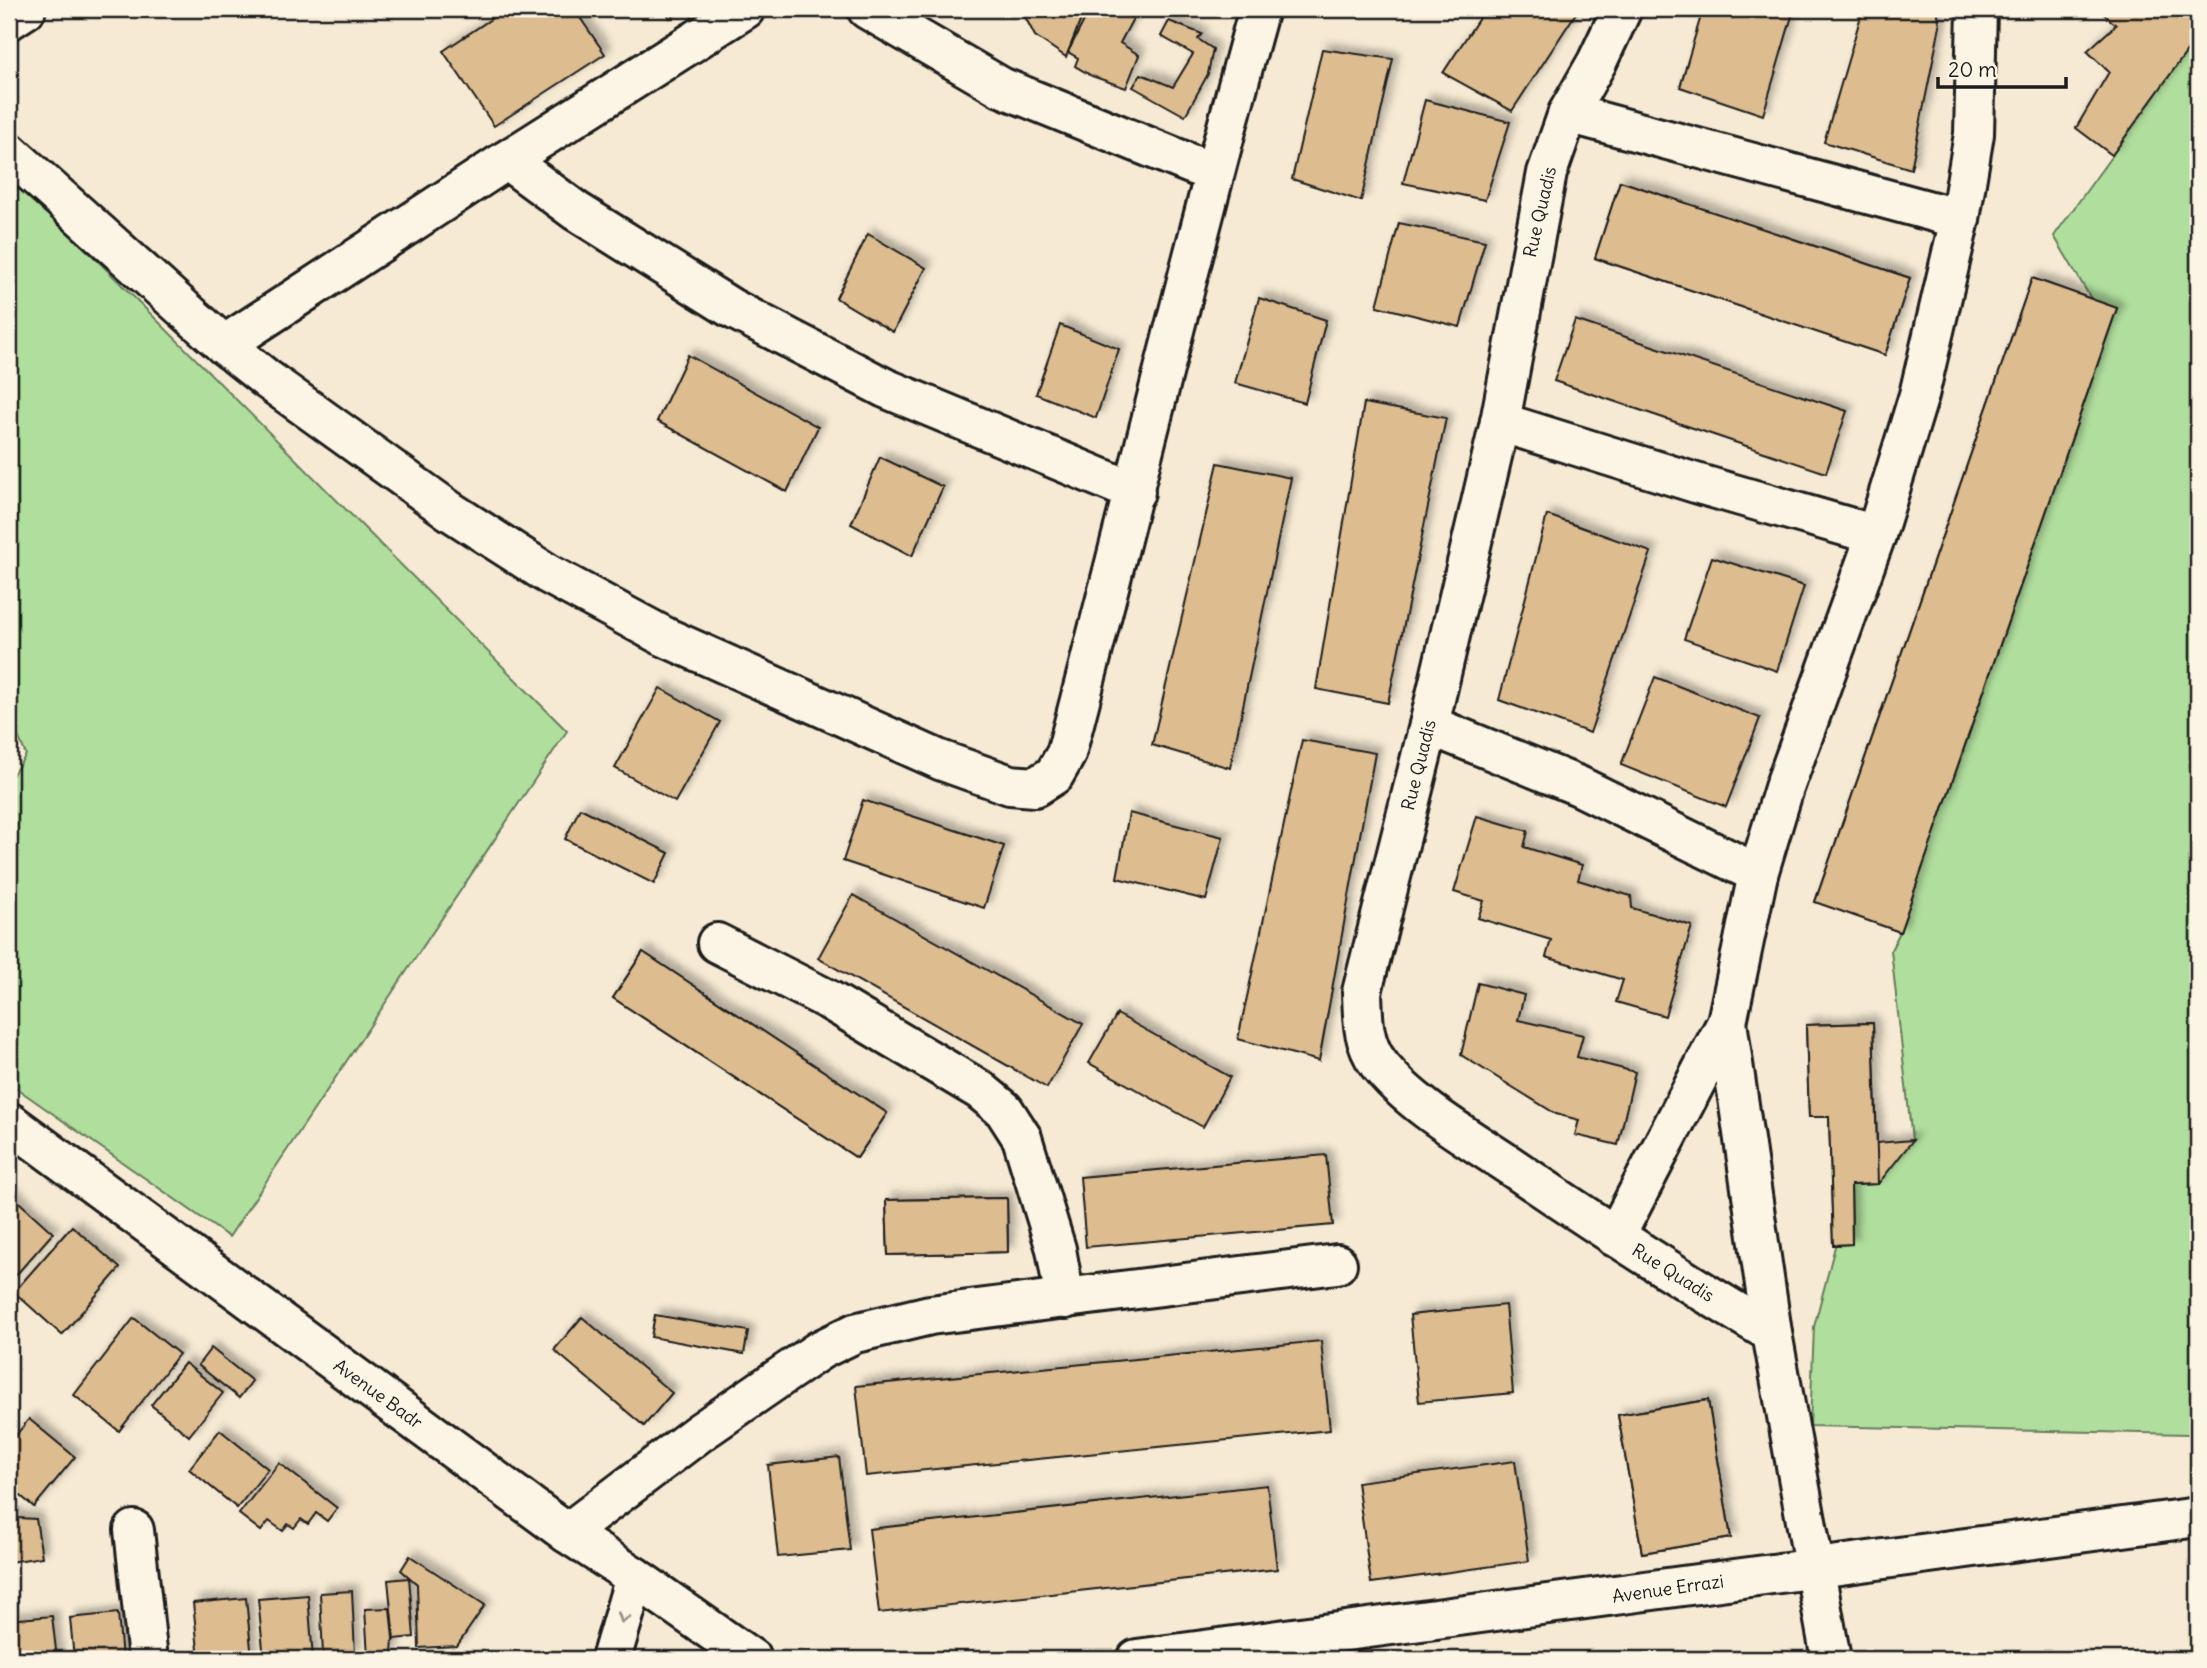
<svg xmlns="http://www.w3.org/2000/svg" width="2207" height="1668" viewBox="0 0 2207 1668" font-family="Delius,sans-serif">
<defs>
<filter id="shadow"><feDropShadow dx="6" dy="-6" stdDeviation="3.5" flood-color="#0004"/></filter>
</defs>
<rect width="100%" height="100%" fill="#f6ead4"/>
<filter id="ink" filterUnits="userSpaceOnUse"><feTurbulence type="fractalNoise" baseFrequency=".0143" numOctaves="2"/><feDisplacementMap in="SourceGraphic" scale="14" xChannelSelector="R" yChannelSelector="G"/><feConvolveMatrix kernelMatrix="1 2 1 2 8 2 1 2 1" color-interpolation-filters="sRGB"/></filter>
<g filter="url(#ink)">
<g fill="#b0de9d" stroke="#667d5c" stroke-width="2">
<path d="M2198 36V1432L2189 1434 1810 1426 1814 1327 1851 1185 1912 1140 1891 950 1900 932 2106 324 2054 236Z"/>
<path d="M9 172 567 731 229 1237 9 1083V780L26 755 9 714Z"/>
</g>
<g fill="#ddbc90" stroke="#1c1c1c" stroke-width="2" filter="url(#shadow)">
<path d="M506 9H574L605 54 494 126 443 51Z"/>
<path d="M664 9H685L670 18Z"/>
<path d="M1021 9H1085L1066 57 1035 36Z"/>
<path d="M1090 9H1132L1137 11 1120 43 1139 55 1126 88 1092 76 1075 66 1078 58 1068 52Z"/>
<path d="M1485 9 1578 10 1512 111 1443 73Z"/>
<path d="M1703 9H1794L1763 115 1680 87Z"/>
<path d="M1863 9H1937L1940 26 1911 169 1824 142Z"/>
<path d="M2098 9H2198V36L2112 155 2076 128 2109 72 2087 51 2116 25Z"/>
<path d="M1169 21 1202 34 1198 39 1213 49 1208 74 1185 116 1133 87 1141 74 1173 87 1193 54 1161 36Z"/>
<path d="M1322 49 1393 59 1361 201 1292 179Z"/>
<path d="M1425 100 1510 122 1485 200 1403 183Z"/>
<path d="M1620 181 1910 278 1885 355 1595 258Z"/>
<path d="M1620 181 1910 278 1885 355 1595 258Z"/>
<path d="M1399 223 1485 241 1460 327 1377 306Z"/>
<path d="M868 234 926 268 893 332 836 298Z"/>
<path d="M2032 278 2117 308 1900 932 1815 902Z"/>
<path d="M2032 278 2117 308 1900 932 1815 902Z"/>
<path d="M1259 298 1326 320 1305 403 1235 383Z"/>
<path d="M1575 320 1847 411 1826 473 1554 381Z"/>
<path d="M1060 325 1119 349 1096 418 1036 394Z"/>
<path d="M688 355 818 427 787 492 657 421Z"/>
<path d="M1364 403 1446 418 1388 703 1316 689Z"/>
<path d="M880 457 943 487 912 556 851 524Z"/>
<path d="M1218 463 1291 478 1230 768 1152 745Z"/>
<path d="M1547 515 1651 552 1590 733 1499 700Z"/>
<path d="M1712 557 1804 586 1777 671 1684 639Z"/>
<path d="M1655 677 1760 718 1726 807 1621 765Z"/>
<path d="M660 688 720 722 675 802 615 768Z"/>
<path d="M1302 740 1375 753 1319 1061 1238 1039Z"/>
<path d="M863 800 1004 846 984 908 843 861Z"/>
<path d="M580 808 669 853 654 884 565 839Z"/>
<path d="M1129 813 1223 837 1206 900 1117 878Z"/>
<path d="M1477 816 1528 831 1524 847 1582 865 1578 880 1631 896 1632 908 1692 926 1665 1016 1616 1002 1623 980 1546 957 1551 940 1478 918 1484 901 1454 892Z"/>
<path d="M853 895 1083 1024 1047 1088 818 958Z"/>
<path d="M643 952 887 1113 857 1158 613 998Z"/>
<path d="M643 952 887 1113 857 1158 613 998Z"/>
<path d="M1478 983 1524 995 1518 1020 1583 1035 1577 1057 1635 1072 1618 1145 1575 1135 1579 1120 1556 1114 1461 1055Z"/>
<path d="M1117 1014 1230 1077 1203 1127 1089 1063Z"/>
<path d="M1873 1023 1877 1143 1913 1140 1878 1184 1851 1185 1852 1244 1833 1245 1829 1117H1809L1806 1025Z"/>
<path d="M1873 1023 1878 1184 1851 1185 1852 1244 1833 1245 1829 1117H1809L1806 1025Z"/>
<path d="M1326 1155 1333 1225 1086 1247 1080 1177Z"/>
<path d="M9 1193 53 1233 9 1283Z"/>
<path d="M1007 1198 1008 1252 888 1255 886 1200Z"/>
<path d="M1007 1198 1008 1252 888 1255 886 1200Z"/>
<path d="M72 1226 120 1268 62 1335 14 1292Z"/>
<path d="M1505 1305 1513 1393 1419 1402 1410 1315Z"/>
<path d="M655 1315 748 1331 744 1354 651 1337Z"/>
<path d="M582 1317 672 1393 644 1426 554 1350Z"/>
<path d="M134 1318 179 1354 119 1431 74 1395Z"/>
<path d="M1321 1341 1330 1430 866 1476 856 1386Z"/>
<path d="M211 1348 252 1381 239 1398 198 1365Z"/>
<path d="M185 1363 223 1393 189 1436 151 1405Z"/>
<path d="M1708 1400 1731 1538 1642 1553 1618 1415Z"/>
<path d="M1708 1400 1731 1538 1642 1553 1618 1415Z"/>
<path d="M29 1419 75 1457 34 1507 9 1486V1444Z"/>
<path d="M220 1430 268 1469 237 1508 189 1469Z"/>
<path d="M839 1457 850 1550 778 1557 768 1465Z"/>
<path d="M1515 1461 1529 1561 1371 1583 1357 1482Z"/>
<path d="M279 1463 337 1508 327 1521 316 1513 308 1524 301 1519 294 1528 288 1524 283 1531 269 1521 261 1531 239 1514Z"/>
<path d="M1267 1485 1277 1569 879 1613 869 1529Z"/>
<path d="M9 1511 18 1518 36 1519 42 1557 9 1562Z"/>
<path d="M410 1556 485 1605 457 1646 419 1648 417 1584 401 1570Z"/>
<path d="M409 1578 414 1637 394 1639 388 1580Z"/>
<path d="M352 1591 355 1654 323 1655 320 1593Z"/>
<path d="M308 1595 313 1659H264L258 1599Z"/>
<path d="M246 1598 252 1659H199L193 1603Z"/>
<path d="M390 1608 393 1638 392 1654 368 1656 365 1609Z"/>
<path d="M118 1613 122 1659H74L70 1618Z"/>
<path d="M52 1616 57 1659H9V1620Z"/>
</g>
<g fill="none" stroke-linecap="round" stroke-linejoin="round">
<defs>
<g id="minor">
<path d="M867 9 1001 87 1213 173"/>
<path d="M1622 9 1597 62 1568 113 1547 173 1500 422 1429 725 1362 992C1363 1017 1362 1041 1378 1063 1409 1104 1469 1138 1512 1167 1597 1225 1683 1281 1772 1333"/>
<path d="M9 20 26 9"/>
<path d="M1568 113 1960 219"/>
<path d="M9 152 224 345 268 380 450 511 548 574 665 637 940 760 1010 785 1035 787 1054 775 1066 754C1131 506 1190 256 1259 9"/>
<path d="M507 160 576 211 731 308 885 388 1135 492"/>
<path d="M224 345 507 160 745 9"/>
<path d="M1500 422 1699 484 1876 535"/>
<path d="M1429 725 1579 786 1758 874"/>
<path d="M717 943 829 1000 980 1090 1004 1110 1022 1138 1056 1249 1065 1299"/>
<path d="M1727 1022 1772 1333 1831 1659"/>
<path d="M9 1122 567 1533 635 1577 752 1659"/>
<path d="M1615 1237 1727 1022 1758 874 1784 788 1876 535 1919 395 1960 219 1974 134 1977 9"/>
<path d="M134 1530 148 1659"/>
<path d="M567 1533 699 1433 786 1373 820 1350 855 1333 930 1315 1337 1264"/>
<path d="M611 1659 635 1577"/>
<path d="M1137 1659 2198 1517"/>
</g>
</defs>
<use href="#minor" stroke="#1c1c1c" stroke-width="44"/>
<use href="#minor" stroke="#fcf5e5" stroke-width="38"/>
</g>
<defs><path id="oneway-chevron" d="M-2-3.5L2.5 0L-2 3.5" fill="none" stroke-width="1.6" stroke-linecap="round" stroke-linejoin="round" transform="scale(1.75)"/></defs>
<use stroke="#97938b" href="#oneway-chevron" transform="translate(623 1618) rotate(108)"/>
</g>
<g text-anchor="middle" stroke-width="5" stroke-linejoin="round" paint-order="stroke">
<g font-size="18" fill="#1c1c1c" stroke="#fcf5e5">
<text transform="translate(1540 212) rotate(-77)" y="6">Rue Quadis</text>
<text transform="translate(1419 765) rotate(-76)" y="6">Rue Quadis</text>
<text transform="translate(1673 1273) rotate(32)" y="6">Rue Quadis</text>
<text transform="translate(378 1394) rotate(36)" y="6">Avenue Badr</text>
<text transform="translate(1668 1589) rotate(-8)" y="6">Avenue Errazi</text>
</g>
</g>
<rect width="2207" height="1668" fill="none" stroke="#fcf5e5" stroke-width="35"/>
<rect x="18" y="18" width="2172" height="1633" fill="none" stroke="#1c1c1c" stroke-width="2.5" filter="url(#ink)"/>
<path d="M1938 77v10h128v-10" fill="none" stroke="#1c1c1c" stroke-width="3.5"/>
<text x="1948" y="77" font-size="21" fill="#1c1c1c" stroke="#fcf5e5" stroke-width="5" paint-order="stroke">20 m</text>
</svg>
